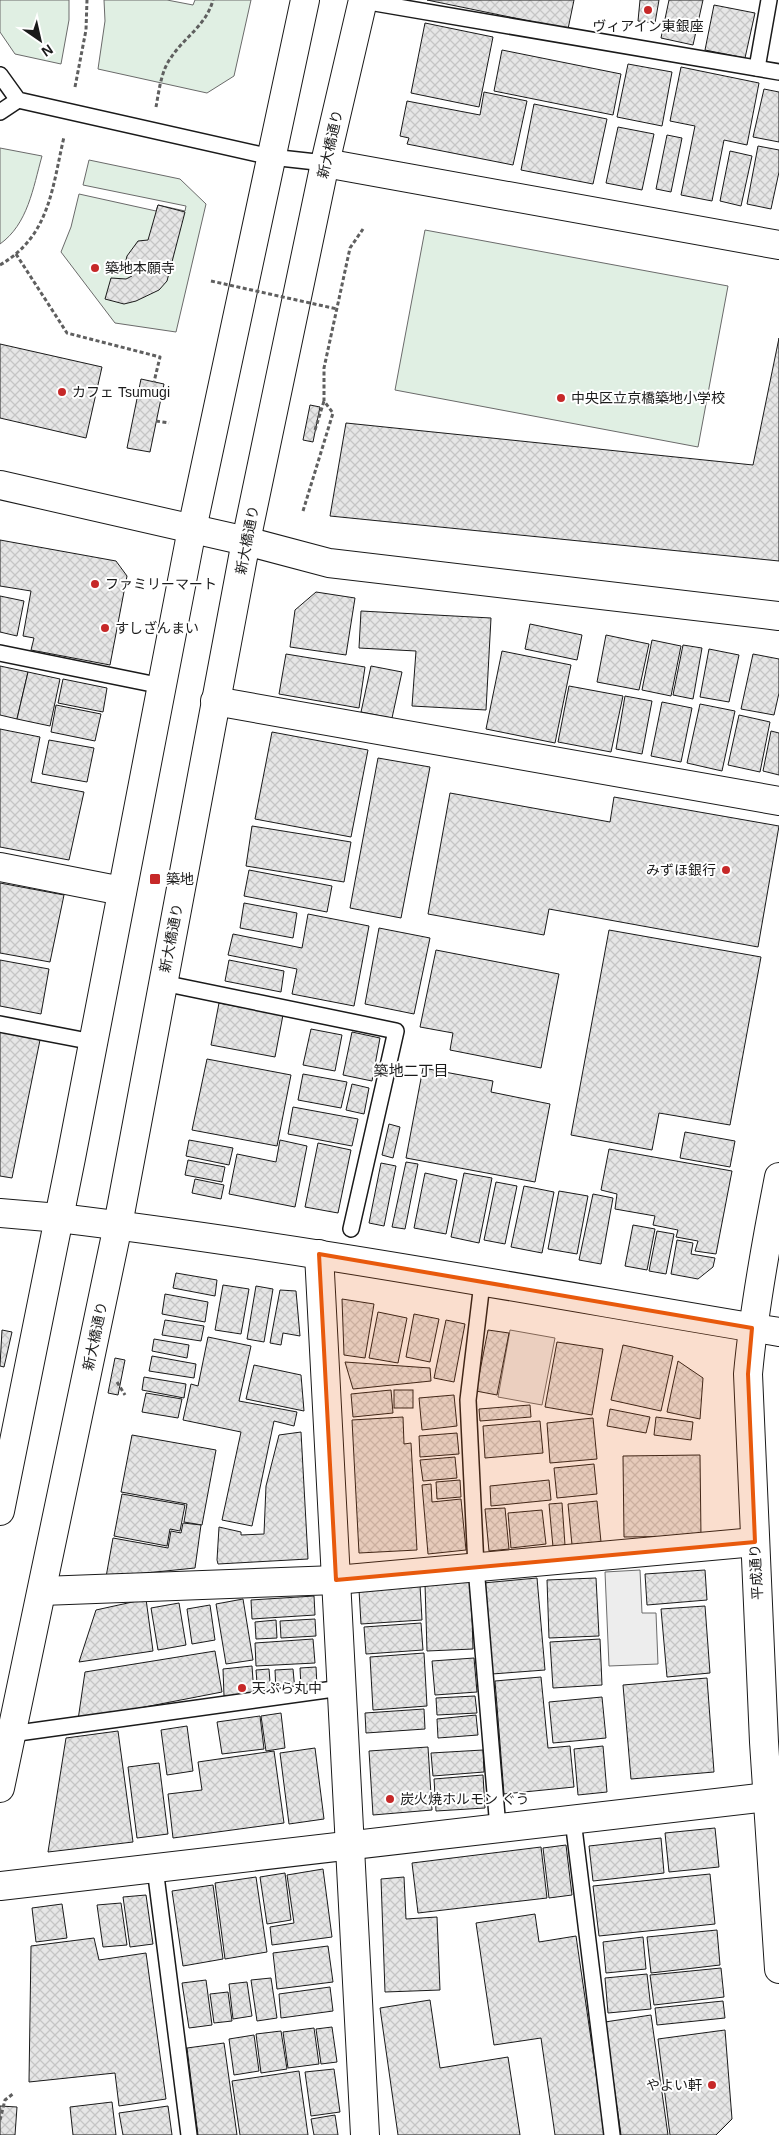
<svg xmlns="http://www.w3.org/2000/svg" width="779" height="2135" viewBox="0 0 779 2135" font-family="Helvetica,'Noto Sans JP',sans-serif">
<defs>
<pattern id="building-cross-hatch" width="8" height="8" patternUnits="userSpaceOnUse" patternTransform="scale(1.25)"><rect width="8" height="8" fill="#e6e6e6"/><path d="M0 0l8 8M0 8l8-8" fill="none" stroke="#c5c5c5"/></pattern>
</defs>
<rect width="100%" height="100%" fill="#fff"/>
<g fill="#e0efe3" stroke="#6a6a6a">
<path d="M0 0H69V20L61 64 15 54 0 32Z"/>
<path d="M104 0H167L193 5 195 0H251L234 76 207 93 98 69 105 21Z"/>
<path d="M0 148 42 156C33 188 28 224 0 244Z"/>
<path d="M89 160 180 179 206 204 176 332 115 323 61 252 71 227 79 194 156 211 158 205 185 211 186 206 83 185Z"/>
<path d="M425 230 728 286 698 447 395 390Z"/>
</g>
<g fill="#ededed" stroke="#6a6a6a">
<path d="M510 1330 555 1338 542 1405 498 1397Z"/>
<path d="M640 1570 642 1613H656L658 1664 609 1666 605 1572Z"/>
</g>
<g fill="url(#building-cross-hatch)" stroke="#1a1a1a">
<path d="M427 0H574L568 29Z"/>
<path d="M640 0H659L655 23 638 21Z"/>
<path d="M669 0H703L693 45 661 38Z"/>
<path d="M714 5 755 13 745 58 705 50Z"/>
<path d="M425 23 493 37 479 107 411 93Z"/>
<path d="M502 50 621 74 613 115 494 91Z"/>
<path d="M628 64 672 72 662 126 617 117Z"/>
<path d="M681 67 759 83 747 145 724 140 712 201 681 195 695 126 670 121Z"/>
<path d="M764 89 779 92V142L753 137Z"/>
<path d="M484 92 527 101 513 165 407 144 409 138 400 136 407 101 480 115Z"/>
<path d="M534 104 607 119 593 184 521 170Z"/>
<path d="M618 127 654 134 642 190 606 183Z"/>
<path d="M667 135 682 138 671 192 656 189Z"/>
<path d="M758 146 779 150V172L771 209 747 204Z"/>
<path d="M730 151 752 156 741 206 720 201Z"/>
<path d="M158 205 185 212 167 281 159 290 136 301 124 304 105 299 111 278 126 279 132 276 125 264 127 256 138 241 148 240Z"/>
<path d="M779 338V561L330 516 346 423 753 465Z"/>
<path d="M0 344 102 367 86 438 0 418Z"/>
<path d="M141 379 164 384 150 452 127 448Z"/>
<path d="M310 405 320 407 313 442 303 440Z"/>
<path d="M0 540 116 561 127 576 110 665 31 650 34 638 23 636 31 591 0 586Z"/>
<path d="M316 592 355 598 346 655 290 647 295 610Z"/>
<path d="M0 596 24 601 17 636 0 632Z"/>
<path d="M361 611 491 618 486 710 412 706 416 651 359 648Z"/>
<path d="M530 624 582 635 577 660 525 649Z"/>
<path d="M606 635 649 644 639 690 597 682Z"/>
<path d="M652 640 681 646 671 696 642 690Z"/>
<path d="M683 645 702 648 693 699 673 695Z"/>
<path d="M709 649 739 655 729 702 700 697Z"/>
<path d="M502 651 571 665 555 743 486 729Z"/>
<path d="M286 654 365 667 359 708 279 694Z"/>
<path d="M753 654 779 659V693L774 715 741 709Z"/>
<path d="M0 666 28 672 17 719 0 715Z"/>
<path d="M371 666 402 672 392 718 361 712Z"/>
<path d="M28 672 60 679 50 726 17 719Z"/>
<path d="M63 679 107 688 103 712 58 703Z"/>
<path d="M569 686 623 696 611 752 558 742Z"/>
<path d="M625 696 652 701 642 754 616 749Z"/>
<path d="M662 702 692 708 681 762 651 756Z"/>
<path d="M700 704 735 711 722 771 687 763Z"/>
<path d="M56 705 101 714 95 741 51 732Z"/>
<path d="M739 715 770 722 760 772 728 765Z"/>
<path d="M0 729 40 737 31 782 84 792 69 860 0 847Z"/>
<path d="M771 731 779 733V775L763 771Z"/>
<path d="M272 732 368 750 351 837 255 819Z"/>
<path d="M49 740 94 748 87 782 42 774Z"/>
<path d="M378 758 430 767 401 918 350 908Z"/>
<path d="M450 793 610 822 614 797 779 826 758 947 549 909 544 935 428 914Z"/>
<path d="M252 826 351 842 344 882 246 866Z"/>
<path d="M249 870 332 886 327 912 244 896Z"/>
<path d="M0 883 64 895 50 962 0 953Z"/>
<path d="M244 903 297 913 293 938 240 928Z"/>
<path d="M308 914 369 926 354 1006 292 994 297 969 228 955 233 934 302 948Z"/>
<path d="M379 928 430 938 414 1014 365 1004Z"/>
<path d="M609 930 761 957 730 1125 659 1113 652 1150 571 1135Z"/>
<path d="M436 950 559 974 541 1068 450 1050 453 1033 420 1027Z"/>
<path d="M0 960 49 969 41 1014 0 1006Z"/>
<path d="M229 960 284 971 281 992 225 981Z"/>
<path d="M219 1003 283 1015 275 1057 211 1045Z"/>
<path d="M311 1029 342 1035 335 1071 303 1065Z"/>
<path d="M0 1032 40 1040 12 1178 0 1176Z"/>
<path d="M352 1032 380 1038 372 1081 343 1075Z"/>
<path d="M207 1059 291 1075 277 1146 192 1130Z"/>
<path d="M423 1068 493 1081 491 1092 550 1104 535 1182 406 1158Z"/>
<path d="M303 1074 347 1082 341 1108 298 1100Z"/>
<path d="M352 1084 369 1088 364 1114 346 1110Z"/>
<path d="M293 1107 358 1119 352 1146 288 1134Z"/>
<path d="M389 1124 400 1127 393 1158 382 1155Z"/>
<path d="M685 1132 735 1141 730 1167 680 1158Z"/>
<path d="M189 1140 233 1148 229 1165 186 1156Z"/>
<path d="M280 1140 307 1146 295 1207 229 1194 237 1154 276 1162Z"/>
<path d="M318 1143 351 1150 338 1213 305 1207Z"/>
<path d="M609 1149 732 1171 716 1254 695 1251 698 1241 676 1237 678 1230 653 1225 655 1216 615 1209 617 1194 601 1190Z"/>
<path d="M188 1160 225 1167 222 1182 185 1175Z"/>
<path d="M406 1162 418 1164 405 1229 392 1227Z"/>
<path d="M381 1163 396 1166 384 1226 369 1223Z"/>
<path d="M425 1173 457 1180 446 1234 414 1228Z"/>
<path d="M464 1173 492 1178 479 1243 451 1237Z"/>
<path d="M195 1179 224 1185 221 1199 192 1193Z"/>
<path d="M496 1182 517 1186 505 1244 484 1240Z"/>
<path d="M524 1186 554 1192 542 1253 511 1247Z"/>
<path d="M559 1191 588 1196 577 1254 548 1249Z"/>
<path d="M593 1194 613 1198 601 1264 579 1260Z"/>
<path d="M633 1225 655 1229 647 1270 625 1266Z"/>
<path d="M657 1231 674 1234 666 1274 649 1271Z"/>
<path d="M677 1240 693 1243 691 1254 715 1258 713 1267 698 1279 671 1274Z"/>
<path d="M176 1273 217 1280 215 1296 173 1288Z"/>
<path d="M223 1285 249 1289 241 1334 215 1330Z"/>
<path d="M256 1286 273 1289 264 1342 247 1339Z"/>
<path d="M280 1290 296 1291 300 1336 283 1333 281 1345 270 1343Z"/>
<path d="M165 1294 208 1302 205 1322 162 1314Z"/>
<path d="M342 1299 374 1304 365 1358 344 1355Z"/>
<path d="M378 1312 407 1318 398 1363 369 1358Z"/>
<path d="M414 1314 439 1319 430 1362 406 1357Z"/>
<path d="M165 1320 204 1326 201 1341 162 1335Z"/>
<path d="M446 1320 465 1324 454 1382 434 1378Z"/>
<path d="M2 1330 12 1332 4 1367 0 1366Z"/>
<path d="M488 1330 509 1333 497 1395 476 1391Z"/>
<path d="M208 1337 251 1346 239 1401 297 1412 294 1426 274 1421 252 1526 222 1520 241 1432 183 1420 191 1384 198 1386Z"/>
<path d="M154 1339 189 1345 187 1358 152 1351Z"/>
<path d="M557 1342 603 1349 592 1415 545 1407Z"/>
<path d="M623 1345 673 1356 661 1411 611 1400Z"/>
<path d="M152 1356 196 1364 194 1378 149 1371Z"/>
<path d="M115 1358 125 1360 118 1395 108 1393Z"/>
<path d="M678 1361 703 1378 700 1419 667 1412Z"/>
<path d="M345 1362 430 1368 431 1381 353 1389Z"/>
<path d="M254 1365 301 1375 304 1411 246 1399Z"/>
<path d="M144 1377 186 1384 184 1398 142 1390Z"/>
<path d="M391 1390 393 1413 353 1417 351 1394Z"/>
<rect x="394" y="1390" width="19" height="18"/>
<path d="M146 1393 182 1399 178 1418 142 1412Z"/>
<path d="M454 1395 457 1426 422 1430 419 1398Z"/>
<path d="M530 1405 531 1417 480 1421 479 1409Z"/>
<path d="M610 1409 650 1417 646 1433 607 1426Z"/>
<path d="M403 1417 404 1444 411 1443 417 1550 359 1553 352 1420Z"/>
<path d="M656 1417 693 1422 691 1440 654 1435Z"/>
<path d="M593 1418 597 1459 550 1463 547 1423Z"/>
<path d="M540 1421 543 1453 485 1458 483 1426Z"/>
<path d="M301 1432 308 1559 218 1564 217 1560 219 1527 241 1532V1535L264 1534 266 1486 279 1435Z"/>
<path d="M457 1433 459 1454 420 1457 419 1436Z"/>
<path d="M132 1435 216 1450 202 1525 184 1522 187 1504 121 1492Z"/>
<path d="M700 1455 701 1536 624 1537 623 1456Z"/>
<path d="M455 1457 457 1478 423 1481 420 1460Z"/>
<path d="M594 1464 597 1494 557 1498 554 1468Z"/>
<path d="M460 1480 461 1497 437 1499 436 1482Z"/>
<path d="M549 1480 551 1500 491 1506 490 1486Z"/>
<path d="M431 1484 432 1502 461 1499 466 1550 428 1554 422 1485Z"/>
<path d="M122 1494 185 1505 180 1531 170 1529 167 1546 114 1536Z"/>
<path d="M597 1501 601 1542 572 1545 568 1504Z"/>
<path d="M562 1503 565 1545 553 1547 549 1504Z"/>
<path d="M505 1508 509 1549 489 1551 485 1509Z"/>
<path d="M542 1510 546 1544 511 1548 508 1513Z"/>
<path d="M183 1523 201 1525 195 1568 106 1577 113 1538 168 1548 171 1531 181 1533Z"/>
<path d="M705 1570 707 1600 647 1605 645 1574Z"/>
<path d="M537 1578 545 1670 492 1674 483 1583Z"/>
<path d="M596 1578 599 1636 549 1638 547 1580Z"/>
<path d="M471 1582 473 1649 427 1651 425 1584Z"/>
<path d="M420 1585 422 1620 361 1624 359 1590Z"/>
<path d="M314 1596 315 1615 252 1619 251 1600Z"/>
<path d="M146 1599 153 1651 79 1662 96 1610Z"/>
<path d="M243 1599 253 1660 226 1664 216 1604Z"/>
<path d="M179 1603 186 1645 158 1650 151 1608Z"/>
<path d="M210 1605 215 1640 192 1644 187 1609Z"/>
<path d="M705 1606 710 1673 667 1677 661 1609Z"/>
<path d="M315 1619 316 1636 281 1638 280 1621Z"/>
<path d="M276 1620 277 1638 256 1639 255 1622Z"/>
<path d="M421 1623 423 1650 366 1654 364 1627Z"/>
<path d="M313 1639 315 1663 256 1666 255 1643Z"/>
<path d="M600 1639 602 1685 553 1688 550 1642Z"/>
<path d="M215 1651 222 1692 78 1720 85 1672Z"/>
<path d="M424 1653 427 1706 373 1710 370 1657Z"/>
<path d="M474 1658 477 1692 435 1695 432 1661Z"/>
<path d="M252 1666 254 1694 224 1696 223 1669Z"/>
<path d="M316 1667 317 1686 301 1687 300 1668Z"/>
<path d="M269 1669 271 1695 258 1696 256 1670Z"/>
<path d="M293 1669 295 1691 276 1692 275 1670Z"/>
<path d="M541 1677 548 1748 570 1746 574 1787 504 1794 495 1681Z"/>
<path d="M707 1678 714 1772 631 1779 623 1685Z"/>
<path d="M475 1696 477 1713 437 1715 436 1698Z"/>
<path d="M602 1697 606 1738 553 1743 549 1702Z"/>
<path d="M424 1709 425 1729 366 1733 365 1713Z"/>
<path d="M281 1713 285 1748 266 1751 261 1716Z"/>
<path d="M476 1715 478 1735 438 1738 437 1719Z"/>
<path d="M260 1716 264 1749 222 1754 217 1722Z"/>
<path d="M187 1726 193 1771 167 1775 161 1730Z"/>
<path d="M118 1731 133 1842 48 1852 66 1738Z"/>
<path d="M603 1746 607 1792 578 1795 574 1749Z"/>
<path d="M428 1747 432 1810 373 1815 369 1751Z"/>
<path d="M315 1748 324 1819 289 1824 280 1753Z"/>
<path d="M483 1750 484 1772 433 1776 431 1753Z"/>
<path d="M274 1751 284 1823 173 1838 168 1794 202 1790 198 1762Z"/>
<path d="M159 1763 168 1834 137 1838 128 1767Z"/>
<path d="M483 1775 485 1808 436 1811 434 1779Z"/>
<path d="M715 1828 719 1867 669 1872 665 1833Z"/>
<path d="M661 1838 664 1873 593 1881 589 1846Z"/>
<path d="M566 1845 572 1895 549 1898 543 1848Z"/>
<path d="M541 1847 547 1898 418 1913 412 1863Z"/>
<path d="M323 1869 332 1937 272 1945 270 1927 294 1923 287 1875Z"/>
<path d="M285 1873 291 1920 267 1924 260 1877Z"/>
<path d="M710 1874 715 1924 599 1936 593 1886Z"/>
<path d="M256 1877 267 1952 225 1959 215 1883Z"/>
<path d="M404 1877 406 1919 437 1917 440 1990 385 1992 381 1879Z"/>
<path d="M213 1885 223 1959 183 1966 172 1891Z"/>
<path d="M146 1895 153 1944 130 1947 123 1897Z"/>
<path d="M121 1903 127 1945 103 1947 97 1905Z"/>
<path d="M62 1904 67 1938 36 1942 32 1908Z"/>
<path d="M535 1914 539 1942 576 1936 605 2135H555L541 2038 494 2045 476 1923Z"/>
<path d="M717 1930 720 1965 651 1973 647 1937Z"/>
<path d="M643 1937 646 1969 606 1973 603 1942Z"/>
<path d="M94 1938 99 1960 146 1953 166 2099 119 2106 115 2073 29 2082 31 1946Z"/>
<path d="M328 1946 333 1982 277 1989 273 1953Z"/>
<path d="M721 1968 724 1997 654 2005 650 1975Z"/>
<path d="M647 1974 651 2009 608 2013 605 1978Z"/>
<path d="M271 1978 277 2018 257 2021 251 1980Z"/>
<path d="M206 1980 212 2025 189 2028 182 1983Z"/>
<path d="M247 1982 252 2016 233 2019 229 1984Z"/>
<path d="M330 1987 333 2011 281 2018 279 1994Z"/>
<path d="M228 1992 232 2021 214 2023 210 1994Z"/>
<path d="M430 2000 440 2068 508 2057 520 2135H398L380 2008Z"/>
<path d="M723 2001 725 2018 657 2025 655 2008Z"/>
<path d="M651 2015 668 2135H621L605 2022Z"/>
<path d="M332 2027 337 2062 321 2064 316 2029Z"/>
<path d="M314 2028 319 2064 288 2068 283 2032Z"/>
<path d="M725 2030 732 2119 716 2135H670L658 2039Z"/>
<path d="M281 2031 287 2069 261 2073 256 2034Z"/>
<path d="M254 2035 259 2071 234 2075 229 2039Z"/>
<path d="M224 2043 237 2135H198L187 2048Z"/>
<path d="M334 2069 340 2112 311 2116 305 2072Z"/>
<path d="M299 2071 308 2135H240L232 2081Z"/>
<path d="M112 2102 116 2135H73L70 2107Z"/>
<path d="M0 2106 17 2107 15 2135H0Z"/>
<path d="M168 2106 172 2135H123L119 2113Z"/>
<path d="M335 2115 338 2135H314L311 2119Z"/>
</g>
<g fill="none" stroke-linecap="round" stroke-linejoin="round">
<defs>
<g id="service">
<path d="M363 1 779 72"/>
<path d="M757 68 769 0"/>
<path d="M0 75 18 100 271 157 325 163"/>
<path d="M0 112 18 100"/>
<path d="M0 653 162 686"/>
<path d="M163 983 396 1031 351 1229"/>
<path d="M0 1024 93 1042"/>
<path d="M482 1283 468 1400 476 1567 498 1828"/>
<path d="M11 1734 341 1688"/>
<path d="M573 1820 612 2135"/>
<path d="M155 1868 189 2135"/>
</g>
<g id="minor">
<path d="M325 163 779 245"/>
<path d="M0 485 246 541 329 563 779 616"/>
<path d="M215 701 779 801"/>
<path d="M0 867 122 891"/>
<path d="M0 1213 59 1218"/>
<path d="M319 1254 365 2135"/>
<path d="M42 1591 336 1580 755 1542"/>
<path d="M0 1886 767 1797"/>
</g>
<g id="tertiary">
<path d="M779 1177C766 1243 754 1308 748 1374L764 1742 779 1969"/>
<path d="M59 1218C300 1247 539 1292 779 1332"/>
</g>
<g id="primary">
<path d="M0 1511 71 1158 192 529 305 0"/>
<path d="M0 1788 118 1225 246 541 325 163 363 0"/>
</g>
</defs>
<use href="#service" stroke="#1a1a1a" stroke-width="18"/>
<use href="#minor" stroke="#1a1a1a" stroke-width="30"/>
<use href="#tertiary" stroke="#1a1a1a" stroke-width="30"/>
<use href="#primary" stroke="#1a1a1a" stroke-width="30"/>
<g stroke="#5f5f5f" stroke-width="3" stroke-dasharray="4 2.5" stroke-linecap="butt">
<path d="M75 87 86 30 87 0"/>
<path d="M156 107C159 91 161 72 170 59 184 37 206 26 213 0"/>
<path d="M16 254 67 333 160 357 154 382"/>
<path d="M0 265C50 236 52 188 64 137"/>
<path d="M156 421 169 423"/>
<path d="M315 430 324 401"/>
<path d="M303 511 333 413 324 401V368L350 248 363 229"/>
<path d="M117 1382 125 1395"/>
<path d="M0 2120 5 2100 14 2093"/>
</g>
<use href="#service" stroke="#fff" stroke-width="15"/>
<use href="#minor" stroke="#fff" stroke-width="28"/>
<use href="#tertiary" stroke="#fff" stroke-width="28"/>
<use href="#primary" stroke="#fff" stroke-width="28"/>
<path stroke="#5f5f5f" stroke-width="3" stroke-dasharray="4 2.5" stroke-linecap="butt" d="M211 281 337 309"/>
</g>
<path fill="#e8590c" fill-opacity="0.2" stroke="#e8590c" stroke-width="4" stroke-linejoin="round" d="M319 1254 752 1328 748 1374 755 1542 336 1580Z"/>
<g fill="#c62828" stroke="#fff" stroke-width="2">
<circle cx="648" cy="10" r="5"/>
<circle cx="95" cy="268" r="5"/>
<circle cx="62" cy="392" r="5"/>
<circle cx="561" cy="398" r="5"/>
<circle cx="95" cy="584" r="5"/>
<circle cx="105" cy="628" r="5"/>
<circle cx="726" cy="870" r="5"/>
<rect x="149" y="873" width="12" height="12" rx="2.5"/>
<circle cx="242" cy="1688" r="5"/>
<circle cx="390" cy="1799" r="5"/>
<circle cx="712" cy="2085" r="5"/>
</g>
<g text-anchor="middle" stroke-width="4" stroke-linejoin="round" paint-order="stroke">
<g font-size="14" fill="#1a1a1a" stroke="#fff" text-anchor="start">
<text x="648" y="31" text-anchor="middle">ヴィアイン東銀座</text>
<text x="105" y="273">築地本願寺</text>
<text x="72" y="397">カフェ Tsumugi</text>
<text x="571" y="403">中央区立京橋築地小学校</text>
<text x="105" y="589">ファミリーマート</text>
<text x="115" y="633">すしざんまい</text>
<text x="716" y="875" text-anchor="end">みずほ銀行</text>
<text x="166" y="884">築地</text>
<text x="252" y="1693">天ぷら丸中</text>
<text x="400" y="1804">炭火焼ホルモン ぐう</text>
<text x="702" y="2090" text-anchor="end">やよい軒</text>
</g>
<g font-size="14" fill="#1a1a1a" stroke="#fff">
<text transform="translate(330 144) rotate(-77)" y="5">新大橋通り</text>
<text transform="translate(247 540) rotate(-79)" y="5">新大橋通り</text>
<text transform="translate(171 938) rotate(-79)" y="5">新大橋通り</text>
<text transform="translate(95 1336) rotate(-78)" y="5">新大橋通り</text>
<text transform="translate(756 1572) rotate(-93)" y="5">平成通り</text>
</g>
<g font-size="15" fill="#1a1a1a" stroke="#fff">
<text x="411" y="1076">築地二丁目</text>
</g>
</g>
<g transform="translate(40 40) rotate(146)" stroke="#ffffff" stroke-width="4" paint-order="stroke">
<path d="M0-4L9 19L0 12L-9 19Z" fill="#1a1a1a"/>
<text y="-8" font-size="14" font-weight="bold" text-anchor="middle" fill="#1a1a1a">N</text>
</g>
</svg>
